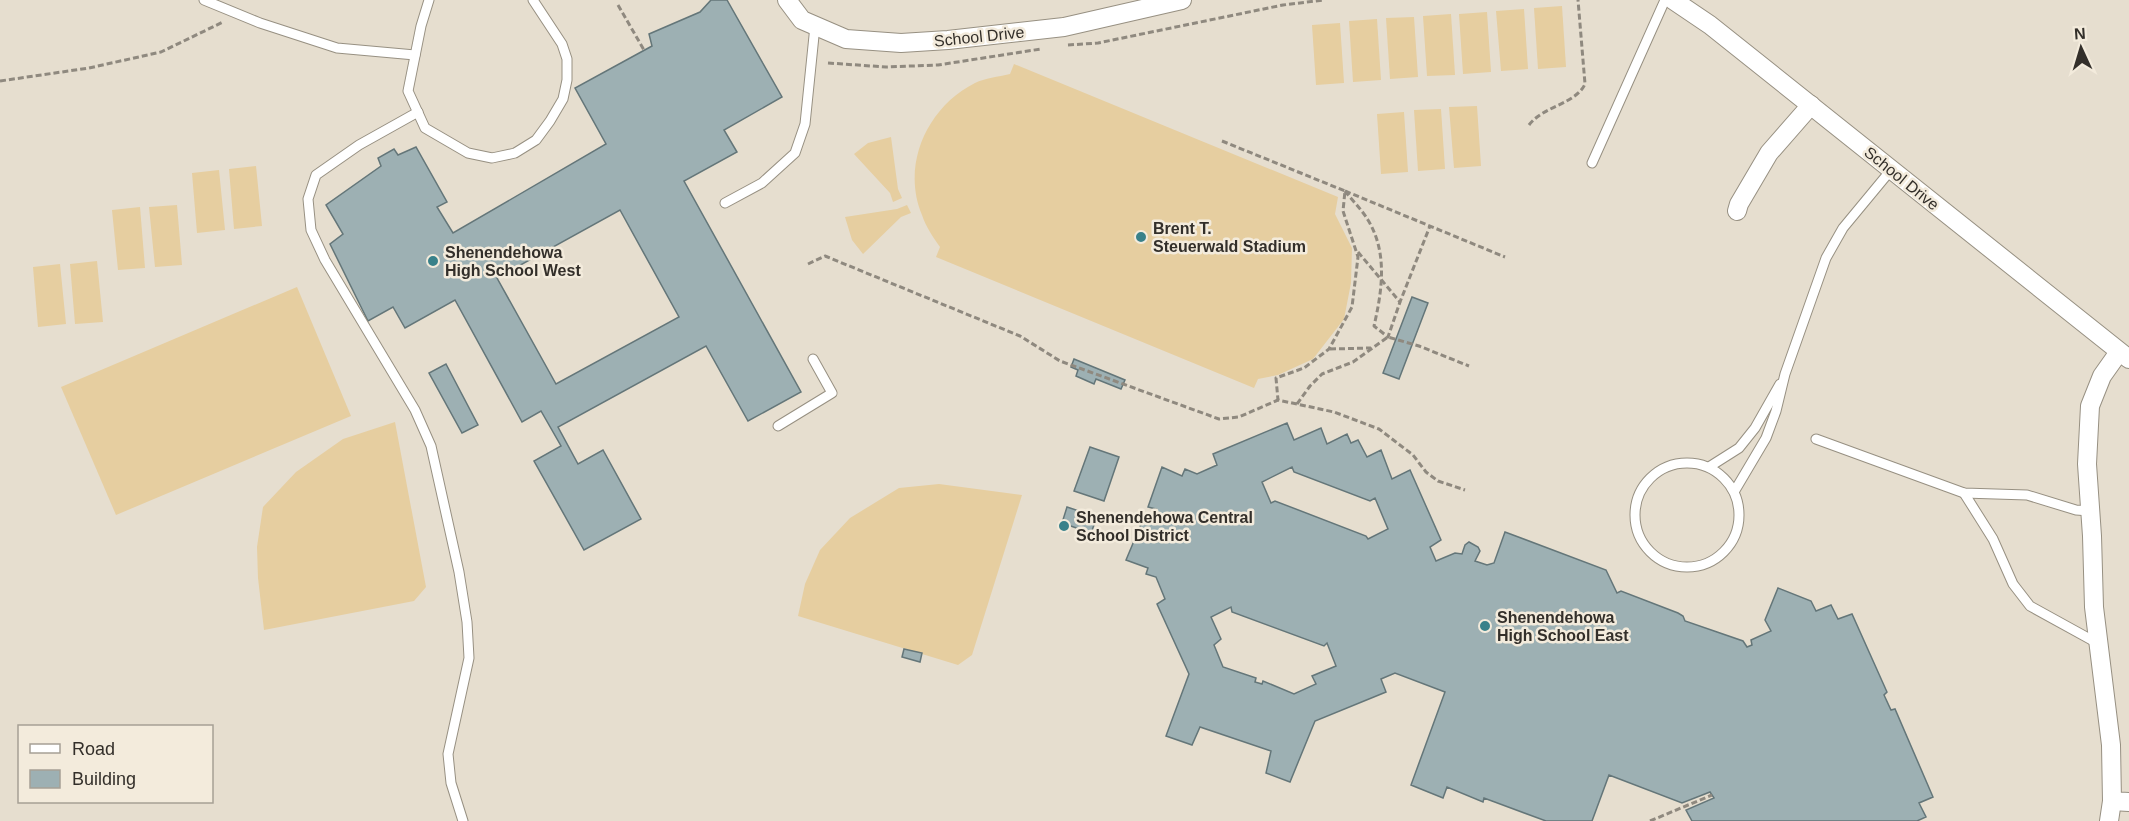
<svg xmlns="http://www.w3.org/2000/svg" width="2129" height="821" viewBox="0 0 2129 821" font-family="Helvetica,sans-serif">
<rect width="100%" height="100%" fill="#e6decf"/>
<g fill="#e6cea0">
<path d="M1562 6 1566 67 1538 69 1534 8Z"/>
<path d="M1524 9 1528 69 1501 71 1496 11Z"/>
<path d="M1487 12 1491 72 1463 74 1459 14Z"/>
<path d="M1451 14 1455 75 1427 76 1423 16Z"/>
<path d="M1414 17 1418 77 1390 79 1386 18Z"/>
<path d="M1377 19 1381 80 1353 82 1349 21Z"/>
<path d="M1340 23 1344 83 1316 85 1312 25Z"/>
<path d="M1014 64 1338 197 1335 214 1352 248 1351 283 1344 319 1313 359 1278 375 1258 379 1254 388 936 257 940 247C933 237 926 227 922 215 901 165 927 107 975 83 985 78 998 77 1010 74Z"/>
<path d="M1477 106 1481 166 1454 168 1449 107Z"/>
<path d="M1441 109 1445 169 1418 171 1414 110Z"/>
<path d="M1404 112 1408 172 1381 174 1377 114Z"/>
<path d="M891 137 898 189 902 198 893 202 890 193 854 154 868 143Z"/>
<path d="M256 166 262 226 234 229 229 169Z"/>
<path d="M219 170 225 230 197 233 192 173Z"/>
<path d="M177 205 182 265 155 267 149 207Z"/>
<path d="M907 205 911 213 901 217 863 254 852 240 845 217 897 209Z"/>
<path d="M140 207 145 268 118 270 112 210Z"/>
<path d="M97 261 103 322 75 324 70 264Z"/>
<path d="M60 264 66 324 38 327 33 267Z"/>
<path d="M297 287 351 416 116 515 61 387Z"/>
<path d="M395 422 426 587 414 601 264 630 258 578 257 547 263 507 296 472 343 439Z"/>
<path d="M939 484 1022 495 972 655 958 665 798 616 805 584 820 550 850 518 899 488Z"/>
</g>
<g fill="#9db0b3" stroke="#647679" stroke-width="1.5" fill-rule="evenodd">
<path d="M711 0H727L782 97 724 130 737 152 684 181 801 392 748 421 706 346 558 427 578 464 603 450 641 519 584 550 534 461 561 446 541 411 522 422 455 300 405 328 393 307 368 321 330 244 343 234 326 205 381 166 378 158 394 149 398 155 416 147 447 202 437 207 453 233 606 144 575 88 652 46 649 34 700 12ZM620 210 679 317 556 384 497 278Z"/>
<path d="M1412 297 1428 303 1399 379 1383 373Z"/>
<path d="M1074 359 1125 380 1121 389 1096 379 1094 384 1076 376 1078 370 1071 367Z"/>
<path d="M446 364 478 425 462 433 429 373Z"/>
<path d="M1287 423 1294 440 1321 428 1327 444 1347 434 1351 443 1358 440 1367 457 1381 450 1392 479 1410 470 1441 540 1430 547 1436 561 1455 553 1462 554 1465 545 1469 542 1478 547 1480 551 1475 561 1487 565 1494 563 1505 532 1606 570 1617 593 1621 591 1678 613 1683 616 1685 621 1743 641 1747 647 1752 645 1751 640 1771 631 1765 620 1778 588 1811 601 1816 611 1831 605 1838 619 1852 614 1887 692 1884 695 1891 710 1895 709 1933 797 1919 803 1926 817 1917 821H1692L1686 810 1714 798 1710 792 1682 803 1609 775 1592 821H1546L1484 798 1483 802 1447 787 1443 798 1411 785 1445 692 1395 673 1381 679 1386 692 1315 721 1290 782 1266 773 1271 751 1200 727 1192 745 1166 736 1189 674 1157 604 1165 599 1156 577 1146 574 1148 568 1126 560 1142 522 1150 524 1156 509 1148 507 1162 467 1182 476 1185 469 1197 474 1217 465 1213 454ZM1292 467 1294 472 1370 501 1375 498 1388 529 1368 539 1366 536 1275 501 1271 503 1262 482ZM1231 607 1232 612 1324 646 1327 643 1336 666 1312 676 1316 684 1294 694 1263 681 1262 684 1255 682 1256 678 1223 667 1214 645 1221 639 1211 617Z"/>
<path d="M1090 447 1119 457 1104 501 1074 491Z"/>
<path d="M1067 507 1097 517 1091 533 1062 523Z"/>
<path d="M904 649 922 653 920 662 902 657Z"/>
</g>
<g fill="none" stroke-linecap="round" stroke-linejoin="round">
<defs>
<g id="lane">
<path d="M204 0 260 23 337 48 415 55"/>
<path d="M429 0 421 26 408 91 425 128 468 153 492 158 515 153 536 140 550 121 563 99 567 80V59L562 44 533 0"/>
<path d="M418 112 359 145 316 175 308 199 311 230 325 260 415 410 431 446 459 572 467 622 469 658 448 754 451 783 463 821"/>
<path d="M1592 163 1665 0"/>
<path d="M725 203 762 183 795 153 805 124 815 26"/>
<path d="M778 426 832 393 813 359"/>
<path d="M1816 439 1964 493 2027 495 2076 510 2090 511"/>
<circle cx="1687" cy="515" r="52"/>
<path d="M1709 467 1739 448 1755 428 1780 384"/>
<path d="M1734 492 1766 438 1776 411 1785 374 1826 258 1843 228 1891 170"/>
<path d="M1964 493 1993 539 2013 584 2030 606 2099 644"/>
</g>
<g id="street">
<path d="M787 0 802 20 846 39 901 43 948 40 1064 27 1182 0"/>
<path d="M1673 0 1710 25 2129 359"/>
<path d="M1737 211 1739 204 1769 153 1811 105"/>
<path d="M2119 352 2102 376 2090 406 2087 464 2092 536 2094 607 2111 745 2112 801 2129 802"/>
<path d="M2109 821 2112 801"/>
</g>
</defs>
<use href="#lane" stroke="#979082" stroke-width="11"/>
<use href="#street" stroke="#979082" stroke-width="20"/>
<g stroke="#8f897f" stroke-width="3" stroke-dasharray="6 3" stroke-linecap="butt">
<path d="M618 5 644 50"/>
<path d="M1068 45 1098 43 1283 5 1324 0"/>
<path d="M828 63 886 67 938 65 1041 49"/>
<path d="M0 81 89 68 161 52 223 22"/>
<path d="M1529 125C1543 106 1576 104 1585 84L1578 0"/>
<path d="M1222 141 1345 191 1343 211 1358 257 1352 307 1329 349 1304 368 1276 378 1278 400"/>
<path d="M1345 191C1352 200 1362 210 1368 220 1388 253 1382 291 1374 326L1388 337 1400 302"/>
<path d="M1345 191 1505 257"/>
<path d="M1358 252 1400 302 1430 226"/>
<path d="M808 264 825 256 1020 336 1060 361 1219 419 1239 417 1278 400 1334 412 1379 429 1413 455 1426 472 1438 481 1465 490"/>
<path d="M1330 349 1371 348"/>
<path d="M1297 404 1310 386 1322 374 1353 362 1388 337 1419 346 1469 366"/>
<path d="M1650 821 1712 795"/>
</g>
<use href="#lane" stroke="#fff" stroke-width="9"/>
<use href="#street" stroke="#fff" stroke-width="18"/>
</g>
<g fill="#39818a" stroke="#f3ebdc" stroke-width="2">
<circle cx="1141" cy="237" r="6"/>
<circle cx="433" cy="261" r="6"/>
<circle cx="1064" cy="526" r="6"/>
<circle cx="1485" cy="626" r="6"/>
</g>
<g text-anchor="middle" stroke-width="5" stroke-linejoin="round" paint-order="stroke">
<g font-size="16" fill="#332f2a" stroke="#f3ebdc">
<text transform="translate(979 36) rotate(-6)" y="6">School Drive</text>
<text transform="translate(1902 178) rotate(39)" y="6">School Drive</text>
</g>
<g font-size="16" font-weight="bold" fill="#332f2a" stroke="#f3ebdc" text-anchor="start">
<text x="1153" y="234">Brent T.<tspan x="1153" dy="18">Steuerwald Stadium</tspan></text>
<text x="445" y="258">Shenendehowa<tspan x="445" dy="18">High School West</tspan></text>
<text x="1076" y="523">Shenendehowa Central<tspan x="1076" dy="18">School District</tspan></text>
<text x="1497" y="623">Shenendehowa<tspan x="1497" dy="18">High School East</tspan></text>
</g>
</g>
<rect x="18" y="725" width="195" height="78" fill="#f3ebdc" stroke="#a6a095" stroke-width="1.5"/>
<rect x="30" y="744" width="30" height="9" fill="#ffffff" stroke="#a6a095" stroke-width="1.5"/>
<text x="72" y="755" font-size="18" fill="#332f2a">Road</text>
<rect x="30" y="770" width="30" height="18" fill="#9db0b3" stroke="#a6a095" stroke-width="1.5"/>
<text x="72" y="785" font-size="18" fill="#332f2a">Building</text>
<g transform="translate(2081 48) rotate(356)" stroke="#f3ebdc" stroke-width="4.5" paint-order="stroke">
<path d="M0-4.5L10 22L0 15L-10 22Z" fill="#332f2a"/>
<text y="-9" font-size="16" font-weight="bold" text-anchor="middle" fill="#332f2a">N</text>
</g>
</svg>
